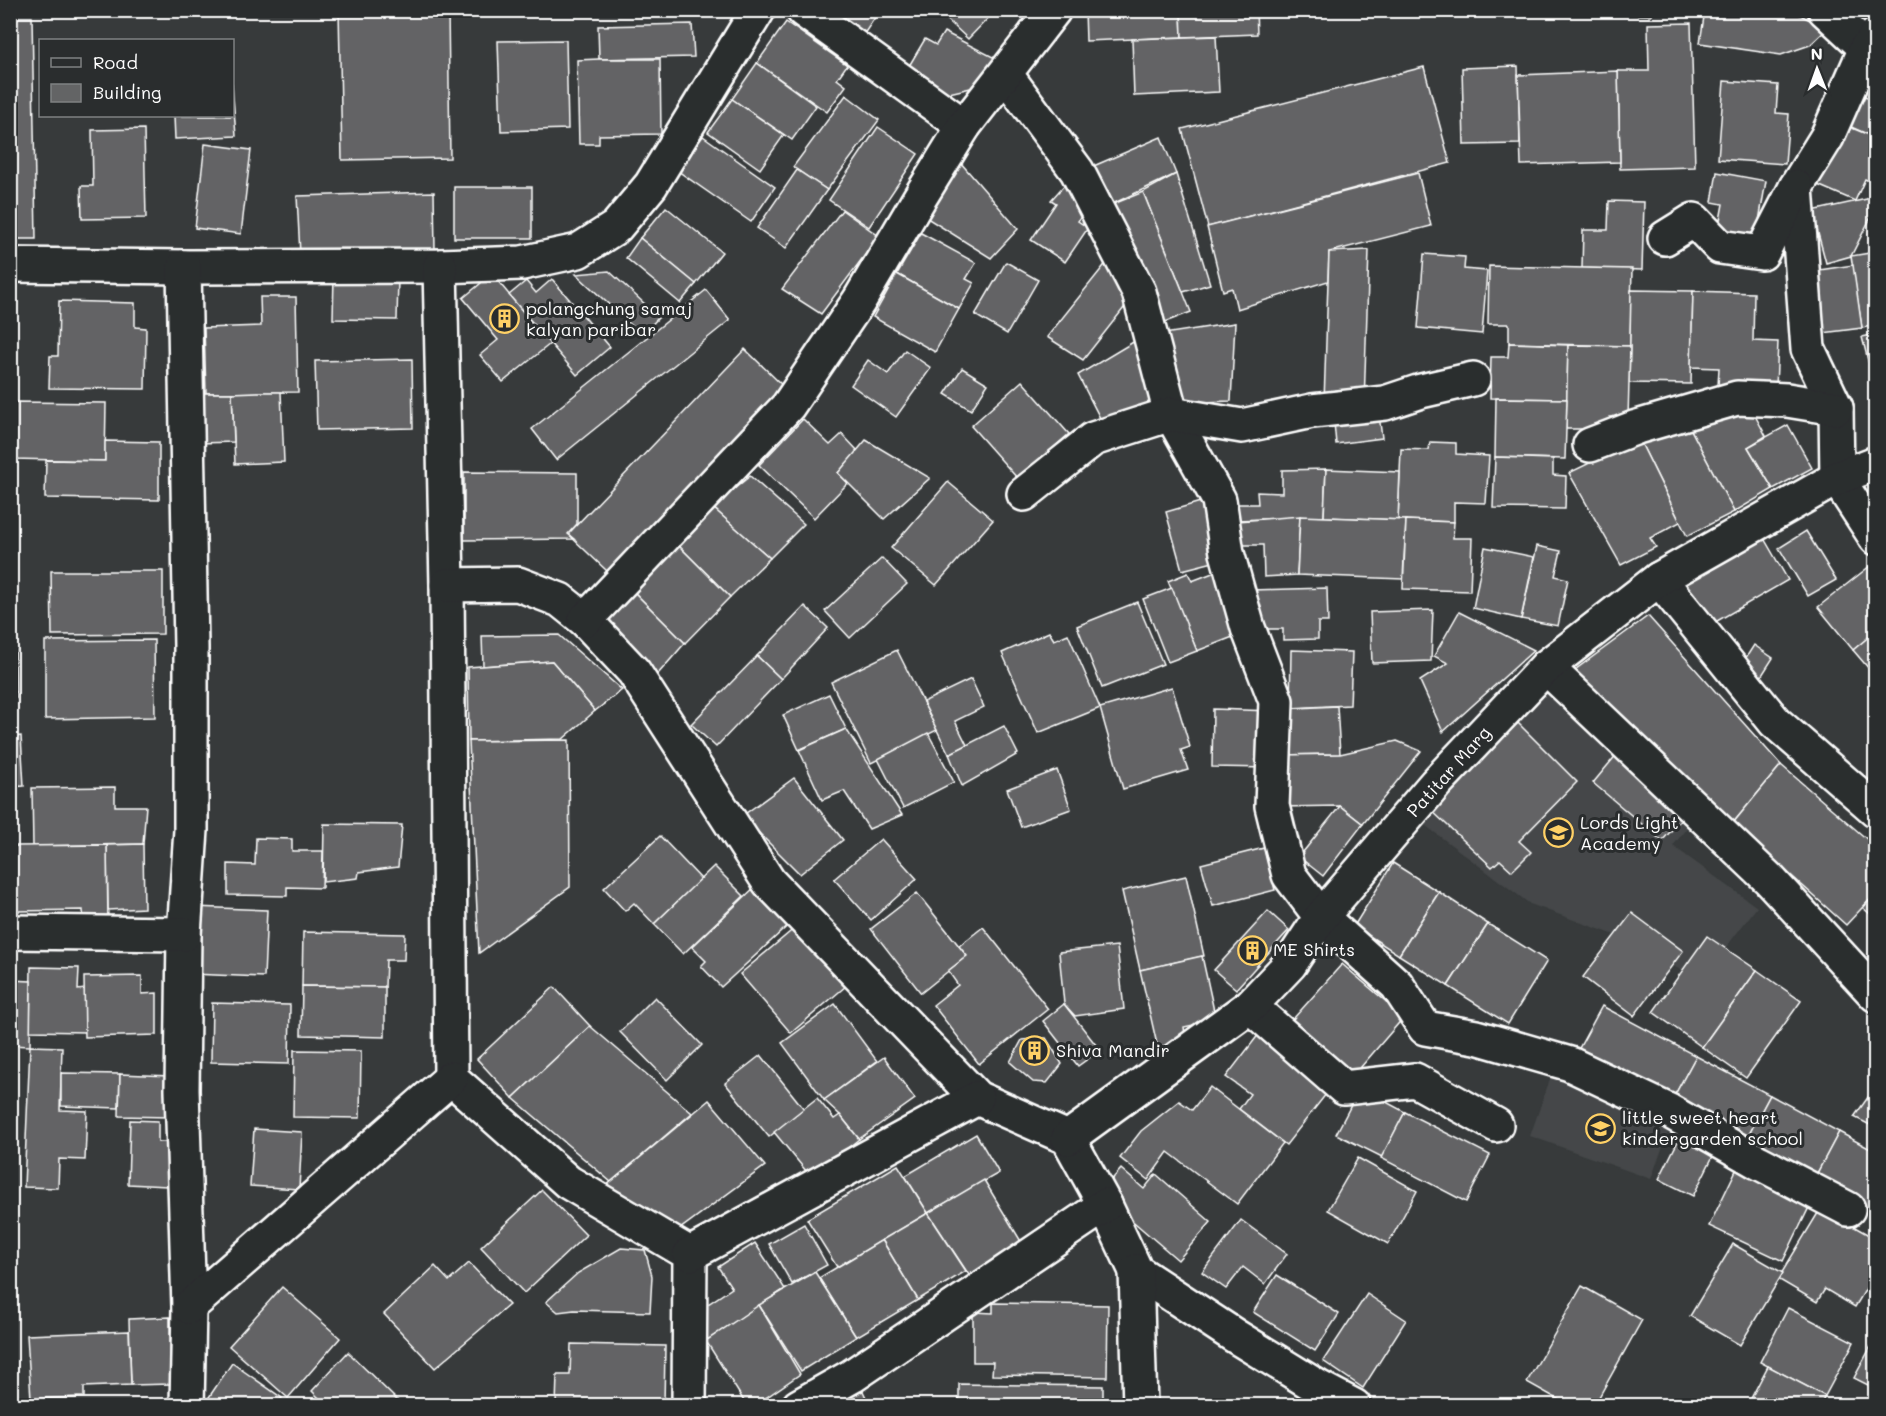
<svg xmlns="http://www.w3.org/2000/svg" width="1886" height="1416" viewBox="0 0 1886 1416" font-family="Mali,sans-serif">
<rect width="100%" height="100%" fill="#373a3b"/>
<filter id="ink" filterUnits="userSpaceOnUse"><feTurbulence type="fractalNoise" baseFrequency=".0167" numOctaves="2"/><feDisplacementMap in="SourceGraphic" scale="12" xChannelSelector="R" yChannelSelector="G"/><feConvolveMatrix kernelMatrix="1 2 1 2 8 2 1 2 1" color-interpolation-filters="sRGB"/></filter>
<g filter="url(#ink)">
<g fill="#444748">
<path d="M1553 683 1711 796 1673 846 1757 907 1700 981 1626 939 1530 904 1418 820Z"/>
<path d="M1551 1076 1673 1119 1651 1179 1530 1136Z"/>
</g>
<g fill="#636465" stroke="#fff" stroke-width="1.5">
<path d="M339 10H448L450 158 342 160Z"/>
<path d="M826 10H880L862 37Z"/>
<path d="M937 10H994L995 11 968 39Z"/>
<path d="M1085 10H1181L1182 37 1086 41Z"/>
<path d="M1256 10 1257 34 1182 37 1181 11Z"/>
<path d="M1430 10H1652V15Z"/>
<path d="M1705 10H1791L1827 29 1810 45 1781 55 1700 43Z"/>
<path d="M10 17H32L36 239H10Z"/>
<path d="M786 22 847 65 837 79 846 86 827 112 757 63Z"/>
<path d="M1691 23 1695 167 1620 169 1618 71H1649L1648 24Z"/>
<path d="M692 24 694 57 599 59 598 26Z"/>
<path d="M944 32 995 58 979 86 945 94 906 71 925 39 936 45Z"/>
<path d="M1216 36 1219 92 1134 96 1132 39Z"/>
<path d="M566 40 568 129 501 131 498 41Z"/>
<path d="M599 59H660L661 134 599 135V144H579L577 60Z"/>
<path d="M757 63 816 106 792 140 732 99Z"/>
<path d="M1518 66 1520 144 1464 145 1462 68Z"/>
<path d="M1424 67 1450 163 1208 227 1182 129Z"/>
<path d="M1618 71 1620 162 1521 165 1518 75Z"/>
<path d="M1724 81 1778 85 1776 113 1789 114 1785 164 1718 159Z"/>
<path d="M232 83 236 136 175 139 174 116H232Z"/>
<path d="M1856 92 1876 101V138L1842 123Z"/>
<path d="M846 95 879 120 827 190 793 167Z"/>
<path d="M732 99 784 135 760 169 708 132Z"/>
<path d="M1840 123 1876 138V184L1865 179 1855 201 1813 183Z"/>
<path d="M878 127 918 154 869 227 829 200Z"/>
<path d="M144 129 146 218 82 219 81 186H93L92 130Z"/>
<path d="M703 136 775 187 751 222 678 171Z"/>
<path d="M1161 137 1176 174 1106 207 1089 168Z"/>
<path d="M205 144 251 150 241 234 195 228Z"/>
<path d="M960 162 1018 229 991 258 927 218Z"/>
<path d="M797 170 827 190 786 248 757 228Z"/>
<path d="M1717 172 1766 181 1756 238 1718 231 1723 204 1712 202Z"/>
<path d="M1418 173 1431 226 1329 252 1328 281 1237 309 1232 288 1223 291 1207 227Z"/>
<path d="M1176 174 1210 284 1183 292 1143 192Z"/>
<path d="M1067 182 1089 204 1078 221 1088 228 1065 262 1031 240 1056 203 1051 200Z"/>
<rect x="454" y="187" width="78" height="51"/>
<path d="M434 192 435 250 300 254 297 196Z"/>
<path d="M1143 192 1191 312 1155 326 1106 207Z"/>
<path d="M1876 197V207L1851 256 1826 263 1812 211Z"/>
<path d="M1609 201 1644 202 1642 270 1582 268 1583 230H1608Z"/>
<path d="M666 207 722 252 696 284 640 238Z"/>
<path d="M842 210 879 236 821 314 782 289Z"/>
<path d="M921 233 976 263 966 279 974 283 959 309 897 274Z"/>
<path d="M640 238 696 284 680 303 626 258Z"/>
<path d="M1369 250 1364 404 1324 402 1329 252Z"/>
<path d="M1876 252V325L1862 328 1851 256Z"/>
<path d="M1424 254 1465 257 1464 269 1487 271 1482 334 1418 328Z"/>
<path d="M1111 257 1135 294 1083 360 1047 337Z"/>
<path d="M1006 262 1038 280 1007 334 975 315Z"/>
<path d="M1853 265 1862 328 1815 334 1806 272Z"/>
<path d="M1489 266 1632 269 1630 346 1509 343V324H1488Z"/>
<path d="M609 271 659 317 642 335 576 274Z"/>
<path d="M492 274 550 344 503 382 480 355 498 340 463 298Z"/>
<path d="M897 274 959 309 935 352 873 317Z"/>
<path d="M334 276 398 278 397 320 333 319Z"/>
<path d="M552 279 610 347 577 375 509 295 526 281 536 293Z"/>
<path d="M706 290 730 320 556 460 532 429Z"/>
<path d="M1631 290 1693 291 1691 384 1629 383Z"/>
<path d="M1693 291 1754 293 1753 341 1778 342 1776 387 1718 386 1719 368 1691 367Z"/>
<path d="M260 297H296L298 392 206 393 204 328 261 326Z"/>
<path d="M59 301 135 303V327L146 328 145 389 49 388 50 356H58Z"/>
<path d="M1235 323 1231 401 1173 403 1157 335Z"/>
<path d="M1876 334V391L1862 337Z"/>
<path d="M1145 335 1158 401 1101 420 1078 375Z"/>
<path d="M1509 343 1568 345 1567 399 1490 398 1491 357H1508Z"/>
<path d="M1568 345 1630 346 1628 418 1610 417 1609 429H1566Z"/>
<path d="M745 349 785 388 607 571 568 534Z"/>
<path d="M905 350 931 368 896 417 851 385 868 360 888 374Z"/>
<path d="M412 359 413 428 317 430 315 361Z"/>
<path d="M962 368 988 384 971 410 945 394Z"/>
<path d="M1022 381 1069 434 1018 479 971 426Z"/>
<path d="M257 392H281L284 462 235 464 232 393Z"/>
<path d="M199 393H232L234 442 200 443Z"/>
<path d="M1496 398 1567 399 1565 459 1495 457Z"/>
<path d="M1746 399 1766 436 1748 447 1773 489 1734 512 1690 428Z"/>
<path d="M14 402 106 403 105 461 13 459Z"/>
<path d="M1378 407 1382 438 1336 444 1333 412Z"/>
<path d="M803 419 830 445 842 434 858 451 838 473 848 483 814 518 759 465Z"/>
<path d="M1788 425 1812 468 1773 489 1748 447Z"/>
<path d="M1690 428 1734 512 1687 536 1639 439Z"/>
<path d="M1639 439 1680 522 1650 538 1656 547 1621 565 1569 473Z"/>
<path d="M866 440 930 478 884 519 838 473Z"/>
<path d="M105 441 159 442V500L45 498 46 460 105 461Z"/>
<path d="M1430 442 1456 443V454L1489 456 1486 503 1454 502V522L1398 520 1401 449 1429 450Z"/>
<path d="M1495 457 1553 459V475L1566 476 1565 509 1493 508Z"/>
<path d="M10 461H15L13 494H10Z"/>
<path d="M1326 469 1324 517 1236 520V504H1258L1257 492 1282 493V470Z"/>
<path d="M1326 469 1400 472 1398 520 1324 517Z"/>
<path d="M464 472 577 473V524L568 534 574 539 464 540Z"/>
<path d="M750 476 804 524 770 558 712 507Z"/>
<path d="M948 482 993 520 936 585 891 548Z"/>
<path d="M1204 501 1221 560 1182 570 1166 512Z"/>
<path d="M712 507 770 558 730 597 674 541Z"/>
<path d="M1300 516 1297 575 1264 577 1263 545H1238V521Z"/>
<path d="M1300 516 1406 520 1403 579 1297 575Z"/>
<path d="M1406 520 1454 522 1453 538H1472L1470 591 1403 589Z"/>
<path d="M1758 528 1788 580 1705 628 1674 576Z"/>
<path d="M1806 531 1836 580 1808 596 1779 548Z"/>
<path d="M674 541 730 597 685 643 628 586Z"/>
<path d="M1537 546 1561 551 1555 576 1568 579 1558 626 1521 619Z"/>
<path d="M1485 547 1534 557 1521 619 1473 608Z"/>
<path d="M882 558 907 584 850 638 825 611Z"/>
<path d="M1875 562 1876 631 1853 650 1818 607Z"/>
<path d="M51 571H163V634L52 635Z"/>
<path d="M1218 571 1243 633 1197 651 1168 581 1188 573 1192 581Z"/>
<path d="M628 586 685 643 650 683 605 629Z"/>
<path d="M1172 588 1197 651 1168 662 1143 599Z"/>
<path d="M1327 588 1328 622H1318V639L1283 640V629H1251L1250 590Z"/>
<path d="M1137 602 1163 664 1102 688 1077 626Z"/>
<path d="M805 606 828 628 781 679 757 656Z"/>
<path d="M1433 610 1431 661 1372 663 1370 612Z"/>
<path d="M1459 612 1534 650 1443 732 1420 681 1448 663 1434 656Z"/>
<path d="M1648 616 1781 765 1733 823 1564 678Z"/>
<path d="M1876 631V677L1853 650Z"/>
<path d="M1049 632 1054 640 1068 634 1100 708 1038 733 1002 653Z"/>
<path d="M10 633H15L16 698H10Z"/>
<path d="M559 635 622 690 595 711 552 661 483 666 482 636Z"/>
<path d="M154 640 155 717 45 719V641Z"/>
<path d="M1754 645 1773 658 1757 683 1738 670Z"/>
<path d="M897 650 937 730 871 763 831 682Z"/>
<path d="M1291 650 1352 652 1350 705 1290 708Z"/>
<path d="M757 656 781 679 716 747 691 724Z"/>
<path d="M552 661 595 711 563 739 469 741 468 667Z"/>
<path d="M971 679 984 707 955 721 967 745 949 754 923 702Z"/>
<path d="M1172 687 1190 747 1181 750 1188 770 1123 789 1100 708Z"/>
<path d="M829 694 846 729 799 750 783 715Z"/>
<path d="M1337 706 1340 754 1279 755 1277 709Z"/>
<path d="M1213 709 1272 711 1270 768 1212 767Z"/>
<path d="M1518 723 1577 782 1519 841 1531 852 1512 871 1500 860 1492 867 1431 810 1470 768Z"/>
<path d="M1004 726 1018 754 962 786 949 754Z"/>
<path d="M846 729 902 815 869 829 844 791 822 800 799 750Z"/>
<path d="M928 733 954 782 903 808 878 759Z"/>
<path d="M21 736 24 786 10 787V737Z"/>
<path d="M569 740 570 887 479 953 469 741Z"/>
<path d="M1397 741 1421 751 1363 824 1340 806 1280 807 1279 755 1340 754Z"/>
<path d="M1617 754 1687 813 1662 841 1593 783Z"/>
<path d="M1781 765 1876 847V893L1846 925 1733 823Z"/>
<path d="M1057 770 1071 809 1021 827 1007 789Z"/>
<path d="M794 778 843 840 800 874 742 816Z"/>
<path d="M115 787V806H146L143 844 33 846 32 788Z"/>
<path d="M1340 806 1363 824 1323 876 1299 857Z"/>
<path d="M324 824 402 825 398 867 359 872 358 878 323 882Z"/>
<path d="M660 836 701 879 654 924 634 903 625 911 604 888Z"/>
<path d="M256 838 292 839V851H323L322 888 287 887V896L228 895V864L255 865Z"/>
<path d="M881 839 917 879 871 920 834 879Z"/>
<path d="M143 844 144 908 108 910 107 845Z"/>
<path d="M107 845 108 925 84 926 83 910 15 911 14 846Z"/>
<path d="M1264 848 1275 890 1213 906 1201 864Z"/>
<path d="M1393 863 1439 892 1399 955 1354 926Z"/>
<path d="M714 866 744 896 683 954 654 924Z"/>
<path d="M1186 876 1204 956 1140 970 1122 891Z"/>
<path d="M759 883 793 921 721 987 701 966 706 961 692 947Z"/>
<path d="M1439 892 1488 924 1448 986 1399 955Z"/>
<path d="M917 893 967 956 921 993 871 929Z"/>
<path d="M1876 893V919L1863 908Z"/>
<path d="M194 907 267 910 264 977 191 974Z"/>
<path d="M1268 911 1289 930 1236 989 1214 970Z"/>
<path d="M1632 913 1683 951 1634 1016 1583 977Z"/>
<path d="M1488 924 1547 961 1508 1024 1448 986Z"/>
<path d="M796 927 846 986 791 1033 740 974Z"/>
<path d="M983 927 1048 1009 979 1064 933 1005 958 985 948 971 967 956 959 946Z"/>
<path d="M303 932 405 934 404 960H386L385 987 302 986Z"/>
<path d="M1707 936 1757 970 1702 1047 1653 1012Z"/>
<path d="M1117 946 1124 1009 1075 1016 1064 1004 1059 952Z"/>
<path d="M1202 956 1216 1020 1184 1027 1186 1042 1158 1049 1140 970Z"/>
<path d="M1342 964 1404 1017 1348 1082 1285 1028Z"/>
<path d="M31 967 79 968 78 990 85 989V1032L30 1031Z"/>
<path d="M1757 970 1801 1001 1746 1078 1702 1047Z"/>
<path d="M142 976V994L157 993V1035L85 1037 84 977Z"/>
<path d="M10 980 31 981 30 1046 10 1045Z"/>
<path d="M302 986 385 987V1037L301 1035Z"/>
<path d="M554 987 590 1026 513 1098 477 1059Z"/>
<path d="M655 997 702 1045 667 1080 620 1032Z"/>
<path d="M212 1003 290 1005 289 1064 211 1062Z"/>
<path d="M835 1004 877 1061 824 1100 782 1043Z"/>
<path d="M1064 1004 1100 1050 1078 1066 1043 1021Z"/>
<path d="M1602 1006 1696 1056 1671 1102 1577 1052Z"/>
<path d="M590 1026 692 1113 611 1182 513 1098Z"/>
<path d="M1262 1030 1334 1084 1286 1145 1239 1109 1250 1094 1226 1077Z"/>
<path d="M1046 1038 1062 1064 1047 1083 1033 1082 1010 1062 1022 1040Z"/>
<path d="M30 1046 62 1047 60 1110 87 1111 85 1160 59 1159 58 1188 24 1187Z"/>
<path d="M294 1050 361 1051 360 1118 293 1117Z"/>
<path d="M761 1055 804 1109 769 1137 725 1083Z"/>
<path d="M1696 1056 1770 1095 1745 1142 1671 1102Z"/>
<path d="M884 1057 915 1099 859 1139 840 1115 824 1100Z"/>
<path d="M61 1073 120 1074 119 1108 61 1106Z"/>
<path d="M120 1074 170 1076 169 1117 119 1116Z"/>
<path d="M1876 1086V1128L1854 1117Z"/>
<path d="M1210 1087 1283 1143 1237 1204 1168 1152 1148 1180 1120 1158 1141 1131 1179 1101 1192 1110Z"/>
<path d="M1360 1088 1405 1112 1382 1157 1336 1134Z"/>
<path d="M1770 1095 1839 1132 1814 1179 1745 1142Z"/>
<path d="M817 1098 834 1119 840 1115 859 1139 811 1177 774 1132Z"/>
<path d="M709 1100 765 1166 669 1237 600 1191Z"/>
<path d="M1405 1112 1490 1155 1466 1202 1381 1158Z"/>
<path d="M130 1120 158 1121V1142H169L167 1186 128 1184Z"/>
<path d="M1686 1125 1720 1142 1693 1196 1659 1179Z"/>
<path d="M254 1129 302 1132 299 1189 250 1186Z"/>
<path d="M1839 1132 1876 1152V1212L1814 1179Z"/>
<path d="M976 1134 999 1173 928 1213 905 1176Z"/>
<path d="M1358 1158 1417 1191 1388 1244 1328 1210Z"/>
<path d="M1739 1164 1813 1199 1783 1261 1709 1226Z"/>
<path d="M898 1165 928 1213 837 1267 807 1219Z"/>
<path d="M1121 1169 1144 1189 1156 1174 1211 1222 1178 1260 1100 1193Z"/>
<path d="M984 1180 1022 1243 969 1275 928 1213Z"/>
<path d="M542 1190 586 1235 524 1293 481 1247Z"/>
<path d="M1821 1208 1876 1239V1272L1855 1307 1825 1289 1817 1302 1778 1279Z"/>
<path d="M928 1213 966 1271 918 1300 882 1240Z"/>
<path d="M1241 1220 1287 1254 1265 1284 1243 1267 1226 1289 1202 1272Z"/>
<path d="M804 1224 827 1265 792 1284 769 1244Z"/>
<path d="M882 1240 918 1300 856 1337 819 1278Z"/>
<path d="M755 1243 785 1289 706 1341 690 1316 732 1288 718 1267Z"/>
<path d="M1733 1244 1783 1273 1740 1345 1690 1316Z"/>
<path d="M621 1248 645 1250 652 1276 650 1312 574 1310 558 1312 546 1302 578 1273Z"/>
<path d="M469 1263 509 1305 435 1368 384 1314 435 1266 449 1281Z"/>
<path d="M815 1272 856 1337 801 1371 759 1305Z"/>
<path d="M1277 1275 1339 1314 1315 1351 1253 1312Z"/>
<path d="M1582 1286 1642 1320 1594 1406H1570L1527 1382Z"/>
<path d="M282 1287 340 1338 288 1398 229 1346Z"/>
<path d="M1367 1294 1406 1320 1363 1388 1323 1361Z"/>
<path d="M993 1303 1108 1305 1107 1377 992 1375 993 1362H973V1312L993 1313Z"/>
<path d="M759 1305 800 1374 754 1406H747L706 1341Z"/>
<path d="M1788 1308 1854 1342 1825 1396 1760 1362Z"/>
<path d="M170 1317 171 1384 131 1385 129 1319Z"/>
<path d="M129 1331 131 1385 84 1387V1397L31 1399 27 1335Z"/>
<path d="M1876 1337V1389L1854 1378Z"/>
<path d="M571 1344 665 1346 664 1406H556L557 1375H570Z"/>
<path d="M348 1352 403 1406H314L320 1399 312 1391Z"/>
<path d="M232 1363 282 1398 277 1406H203Z"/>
<path d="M1768 1366 1825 1396 1820 1406H1747Z"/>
<path d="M959 1384 1103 1386V1406H959Z"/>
<path d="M862 1389 870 1406H829Z"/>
</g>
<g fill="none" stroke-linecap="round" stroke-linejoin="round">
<defs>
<g id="minor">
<path d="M803 10 964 126"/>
<path d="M1825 10 1866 48"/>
<path d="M1876 35 1871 45 1866 48 1827 137 1796 187 1808 349 1836 408 1837 478 1876 538"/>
<path d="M1006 75 1077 171 1139 292 1171 414 1219 500 1227 553 1248 628 1276 701 1272 806 1289 875 1321 917 1397 985 1425 1028 1476 1037 1570 1064 1669 1111 1758 1162 1848 1209"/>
<path d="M1665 238 1694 220 1720 247 1762 253 1796 187"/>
<path d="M10 265 184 267 440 266 522 263 578 251 616 227 651 185 758 10"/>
<path d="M440 266 447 585 451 1078 568 1182 690 1254 689 1406"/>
<path d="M184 267 191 647V830L184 934 182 1090 189 1307 187 1406"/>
<path d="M1590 445 1637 427 1737 398 1787 400 1836 408"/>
<path d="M1024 494 1093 439 1171 414 1242 426 1312 411 1385 403 1421 391 1473 379"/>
<path d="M1659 579 1775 722 1876 810"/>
<path d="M447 585 518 584 560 600 585 620 634 672 769 882 977 1098 1068 1138 1105 1205 1136 1271 1235 1336 1318 1387 1354 1406"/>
<path d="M585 620 788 406 859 301 919 199 964 126 1054 10"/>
<path d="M1546 667 1770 880 1876 995"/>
<path d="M10 932 184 934"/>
<path d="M1250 1006 1344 1088 1415 1080 1496 1125"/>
<path d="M1068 1138 1250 1006 1290 964 1321 917 1436 783 1546 667 1659 579 1837 478 1876 463"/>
<path d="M690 1254 977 1098"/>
<path d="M1136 1271 1140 1406"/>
<path d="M189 1307 451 1078"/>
<path d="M799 1406 852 1376 1105 1205"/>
</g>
</defs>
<use href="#minor" stroke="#fff" stroke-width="38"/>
<use href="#minor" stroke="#2a2d2e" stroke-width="33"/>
</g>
</g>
<defs>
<symbol id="building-ring" viewBox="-11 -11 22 22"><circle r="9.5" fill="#2a2d2e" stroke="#ffd166" stroke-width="1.5"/><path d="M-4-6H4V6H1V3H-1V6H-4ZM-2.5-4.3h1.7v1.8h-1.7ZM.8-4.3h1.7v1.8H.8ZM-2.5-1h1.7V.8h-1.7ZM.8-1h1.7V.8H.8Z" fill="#ffd166"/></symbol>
<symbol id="school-ring" viewBox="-11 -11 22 22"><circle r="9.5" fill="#2a2d2e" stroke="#ffd166" stroke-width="1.5"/><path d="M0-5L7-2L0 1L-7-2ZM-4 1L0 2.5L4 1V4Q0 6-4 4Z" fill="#ffd166"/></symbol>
</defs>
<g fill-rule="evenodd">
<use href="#building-ring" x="488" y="302" width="33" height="33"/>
<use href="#school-ring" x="1542" y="816" width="33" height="33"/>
<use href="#building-ring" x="1236" y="934" width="33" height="33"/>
<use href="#building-ring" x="1018" y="1034" width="33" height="33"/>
<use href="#school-ring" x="1584" y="1112" width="33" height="33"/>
</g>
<g text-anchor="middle" stroke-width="6" stroke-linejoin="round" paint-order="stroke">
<g font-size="18" fill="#fff" stroke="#2a2d2e" text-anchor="start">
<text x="526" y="315">polangchung samaj<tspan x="526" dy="21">kalyan paribar</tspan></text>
<text x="1580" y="829">Lords Light<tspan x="1580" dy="21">Academy</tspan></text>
<text x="1273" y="956">ME Shirts</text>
<text x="1056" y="1057">Shiva Mandir</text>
<text x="1622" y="1124">little sweet heart<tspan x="1622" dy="21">kindergarden school</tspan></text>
</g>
<g font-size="18" fill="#fff" stroke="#2a2d2e">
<text transform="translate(1449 772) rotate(-48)" y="6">Patitar Marg</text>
</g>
</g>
<rect width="1886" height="1416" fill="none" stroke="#2a2d2e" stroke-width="36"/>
<rect x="18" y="18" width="1850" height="1380" fill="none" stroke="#fff" stroke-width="2" filter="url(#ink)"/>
<rect x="39" y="39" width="195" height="78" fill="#2a2d2e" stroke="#7f8182" stroke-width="1.5"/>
<rect x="51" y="58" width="30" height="9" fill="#2a2d2e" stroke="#7f8182" stroke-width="1.5"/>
<text x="93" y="69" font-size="18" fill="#ffffff">Road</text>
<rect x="51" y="84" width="30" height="18" fill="#636465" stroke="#7f8182" stroke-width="1.5"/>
<text x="93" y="99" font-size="18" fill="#ffffff">Building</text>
<g transform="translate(1817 69) rotate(359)" stroke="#2a2d2e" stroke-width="4.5" paint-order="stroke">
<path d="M0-4.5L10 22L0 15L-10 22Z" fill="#ffffff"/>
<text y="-9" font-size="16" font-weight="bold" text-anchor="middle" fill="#ffffff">N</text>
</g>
</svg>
